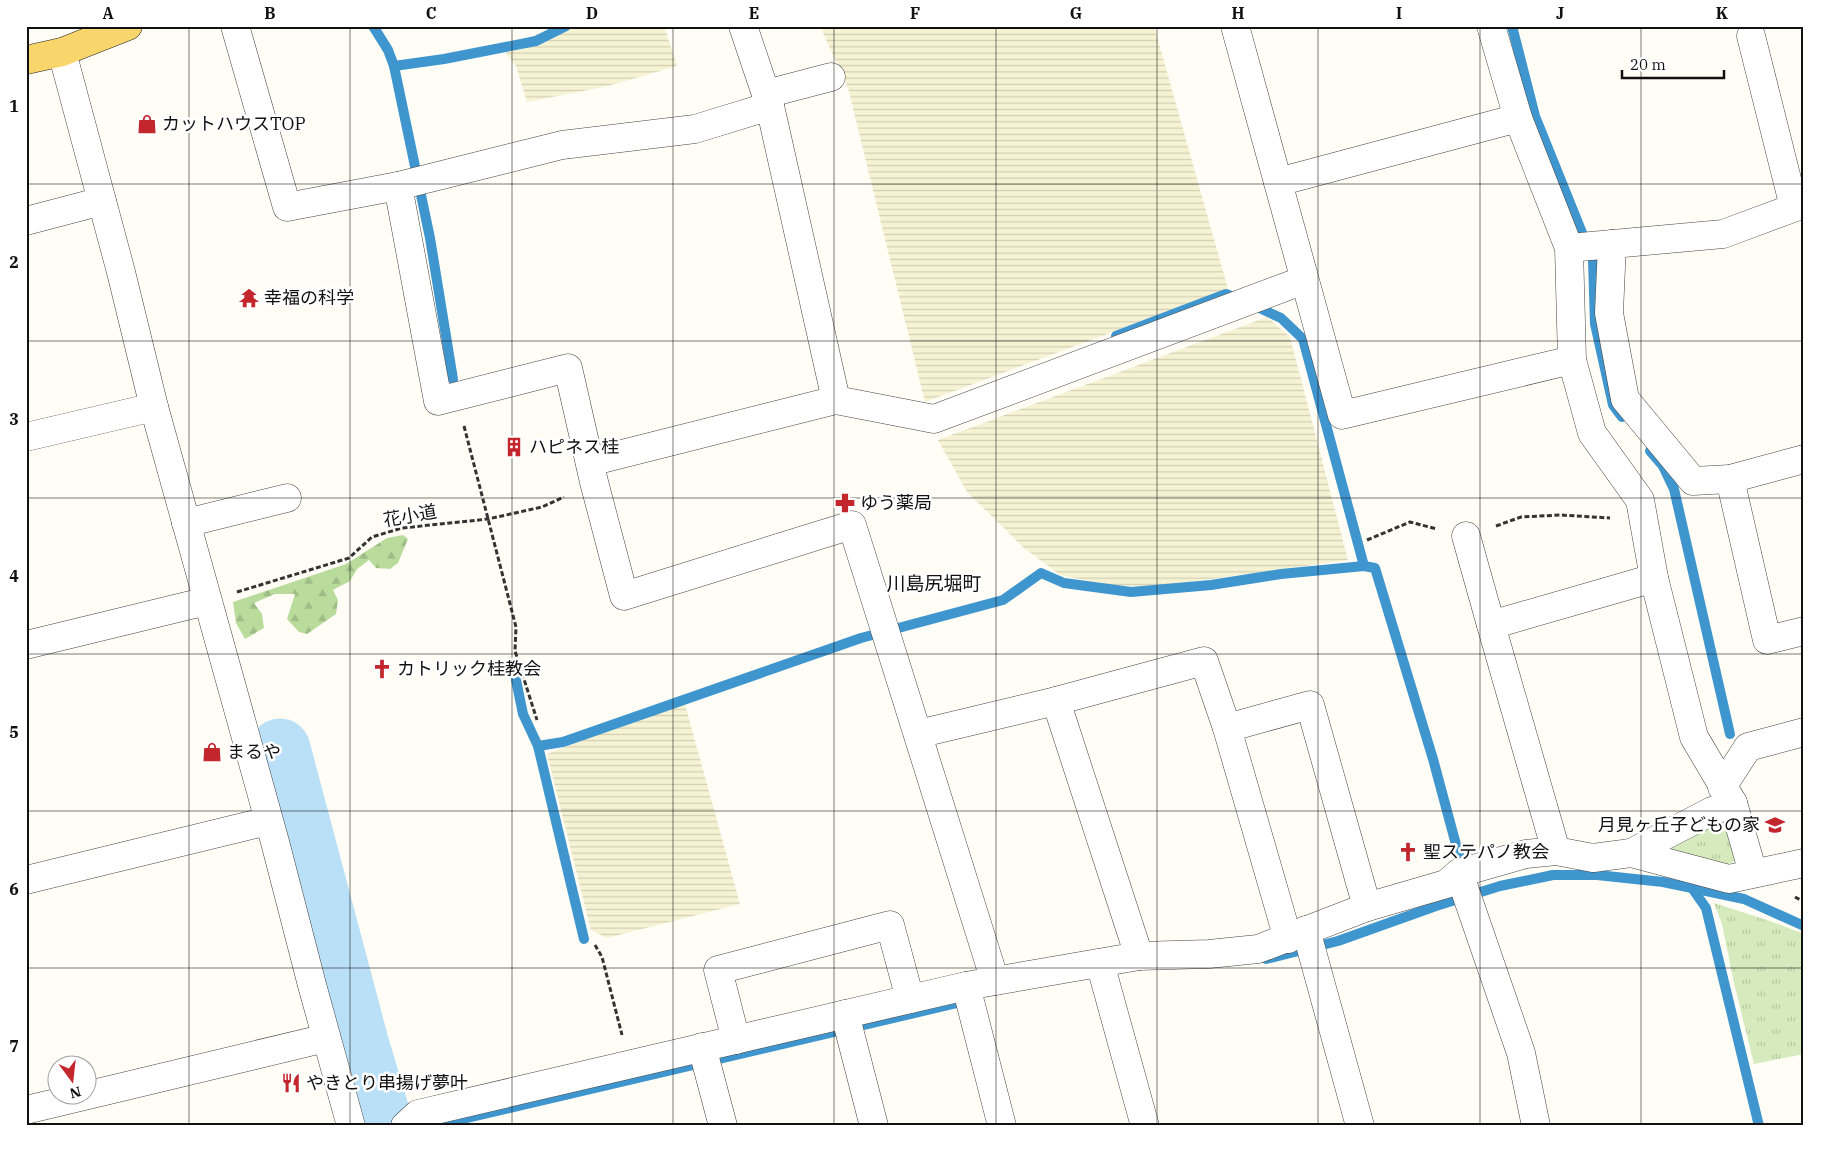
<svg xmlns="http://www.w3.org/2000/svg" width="1830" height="1152" viewBox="0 0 1830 1152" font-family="'IBM Plex Serif','Noto Sans JP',serif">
<defs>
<pattern id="farmland-rules" width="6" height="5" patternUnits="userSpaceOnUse" patternTransform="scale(1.25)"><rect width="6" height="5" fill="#f6f3d4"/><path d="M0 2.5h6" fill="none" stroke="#d2cfb5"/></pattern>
<pattern id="grass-tufts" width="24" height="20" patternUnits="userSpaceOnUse" patternTransform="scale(1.25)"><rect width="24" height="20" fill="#d5ebbd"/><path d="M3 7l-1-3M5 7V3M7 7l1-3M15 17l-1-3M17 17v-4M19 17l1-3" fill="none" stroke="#b6c8a1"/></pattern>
<pattern id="forest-firs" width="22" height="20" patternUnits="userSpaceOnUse" patternTransform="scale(1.25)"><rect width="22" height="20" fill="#b9dc9c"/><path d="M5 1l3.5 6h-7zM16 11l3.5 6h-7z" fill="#9ebc85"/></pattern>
</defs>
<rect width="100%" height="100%" fill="#fffdf5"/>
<g fill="url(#farmland-rules)">
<path d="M556 26H664L677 66 608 86 527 102 516 66 506 53 517 43Z"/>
<path d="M820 26H1154L1228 289 925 402 848 88Z"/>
<path d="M1267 317 1290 337 1348 560 1161 586H1113L1060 575 1024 548 967 492 938 440Z"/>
<path d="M684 701 740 904 607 938 591 930 547 754Z"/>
</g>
<g fill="url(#grass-tufts)">
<path d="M1717 821 1730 822 1740 858 1729 864 1718 865 1672 857 1668 848Z"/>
<path d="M1714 903 1770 921 1804 934V1054L1754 1064 1734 983 1722 924Z"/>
</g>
<path fill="url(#forest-firs)" d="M403 535 408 539 398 563 390 569 376 568 369 560 357 569 350 581 333 590 338 600 336 614 307 634 299 632 287 619 295 594H275L254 603 262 614 264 628 245 639 236 623 233 602 346 564 387 538Z"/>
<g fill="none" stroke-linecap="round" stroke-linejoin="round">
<g stroke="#3f96cf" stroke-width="10">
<path d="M373 26 388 50 394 66 430 238 453 379"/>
<path d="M1512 26 1535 116 1593 260 1595 324 1613 405 1622 417"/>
<path d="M394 66 444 59 536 41 566 26"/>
<path d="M1253 305 1281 318 1303 339 1364 566"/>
<path d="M1116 336 1226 294 1239 299"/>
<path d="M1650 451 1663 466 1674 489 1730 734"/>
<path d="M516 680 523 714 538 746 584 939"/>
<path d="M538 746 563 742 861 638 1003 600 1041 573 1064 583 1131 592 1211 585 1281 574 1364 566 1375 568 1433 759 1458 852 1465 870"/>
<path d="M1692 888 1706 908 1759 1126"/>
<path d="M1266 959 1338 941 1436 906 1500 886 1553 875H1597L1663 882 1692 888 1744 899 1804 926"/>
<path d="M359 1046 378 1071 391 1112"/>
<path d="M433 1126 970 1000"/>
</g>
<path stroke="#b9e0f7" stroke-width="61" d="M280 749 359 1046 383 1126"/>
<defs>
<g id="minor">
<path d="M235 26 287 207 398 186 438 401 568 368 594 482 624 596 852 525 995 981"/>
<path d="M743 26 770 106"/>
<path d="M1235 26 1342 415 1572 360"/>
<path d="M1491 26 1518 118 1569 248 1572 360 1592 433 1640 500 1654 578 1694 737 1733 803 1753 873"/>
<path d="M1751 36 1794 207"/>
<path d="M62 52 121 272 154 407 275 842 312 985 351 1126"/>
<path d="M766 94 831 77"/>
<path d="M1278 182 1518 118"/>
<path d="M398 186 562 145 695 129 770 106 836 400"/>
<path d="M26 221 102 201"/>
<path d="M1612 244 1609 313 1625 399 1693 481 1730 479 1804 459"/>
<path d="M1569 248 1723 234 1804 204"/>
<path d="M26 437 154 407"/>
<path d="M590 462 836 400 934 419 1304 280"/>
<path d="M1730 479 1767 640 1804 631"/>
<path d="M186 523 287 498"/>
<path d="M1466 536 1491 625"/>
<path d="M26 645 207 601"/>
<path d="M1056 701 1139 956"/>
<path d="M1227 728 1310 705 1367 907"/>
<path d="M918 734 1056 701 1204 661 1227 728 1288 939"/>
<path d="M1722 787 1748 747 1804 732"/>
<path d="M1556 851 1491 625 1654 578"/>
<path d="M1631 853 1712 811 1733 803"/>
<path d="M1459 873 1521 1053 1536 1126"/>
<path d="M26 880 268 821"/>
<path d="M1306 930 1360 1126"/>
<path d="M1100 963 1145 1126"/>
<path d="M966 986 1002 1126"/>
<path d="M845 1014 874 1126"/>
<path d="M736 1040 718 970 890 925 910 999"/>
<path d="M702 1047 723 1126"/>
<path d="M26 1110 326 1038"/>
<path d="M405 1126 418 1114 966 986 1139 956 1209 954 1258 949 1367 907 1446 884 1459 873 1526 854 1556 851 1593 858 1631 853 1729 879 1804 863"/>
</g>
<path id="major" d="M26 60 62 52 128 26"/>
</defs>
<use href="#minor" stroke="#444" stroke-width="29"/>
<use href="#major" stroke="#222" stroke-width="29"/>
<g stroke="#333" stroke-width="3" stroke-dasharray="5 2.5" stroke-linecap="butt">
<path d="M464 426 516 627 515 651 537 720"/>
<path d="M1496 526 1521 517 1560 515 1610 518"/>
<path d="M1367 540 1410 522 1437 529"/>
<path d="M237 592 349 558 372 537 402 528 488 519 542 507 564 497"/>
<path d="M1795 897 1804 902"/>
<path d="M595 945 602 957 622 1035"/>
</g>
<use href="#minor" stroke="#fff" stroke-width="28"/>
<use href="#major" stroke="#f9d66b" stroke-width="28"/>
</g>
<path fill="none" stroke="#111" stroke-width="1" stroke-opacity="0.55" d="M189 26V1126M350 26V1126M512 26V1126M673 26V1126M834 26V1126M996 26V1126M1157 26V1126M1318 26V1126M1480 26V1126M1641 26V1126M26 184H1804M26 341H1804M26 498H1804M26 654H1804M26 811H1804M26 968H1804"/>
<defs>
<symbol id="shop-bare" viewBox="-9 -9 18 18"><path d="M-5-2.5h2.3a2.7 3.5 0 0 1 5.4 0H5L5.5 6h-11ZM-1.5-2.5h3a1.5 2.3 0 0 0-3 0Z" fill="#c4262e" stroke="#fff" stroke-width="2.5" paint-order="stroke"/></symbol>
<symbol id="temple-bare" viewBox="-9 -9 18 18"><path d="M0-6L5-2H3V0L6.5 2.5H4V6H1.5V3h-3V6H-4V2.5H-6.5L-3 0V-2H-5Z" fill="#c4262e" stroke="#fff" stroke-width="2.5" paint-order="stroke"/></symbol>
<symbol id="building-bare" viewBox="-9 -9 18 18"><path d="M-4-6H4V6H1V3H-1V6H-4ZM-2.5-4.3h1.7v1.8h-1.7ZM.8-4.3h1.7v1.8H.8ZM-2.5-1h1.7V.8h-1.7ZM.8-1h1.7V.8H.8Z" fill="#c4262e" stroke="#fff" stroke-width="2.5" paint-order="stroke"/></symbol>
<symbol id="pharmacy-bare" viewBox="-9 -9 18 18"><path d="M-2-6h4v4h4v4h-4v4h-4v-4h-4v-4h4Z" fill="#c4262e" stroke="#fff" stroke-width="2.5" paint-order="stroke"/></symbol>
<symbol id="church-bare" viewBox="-9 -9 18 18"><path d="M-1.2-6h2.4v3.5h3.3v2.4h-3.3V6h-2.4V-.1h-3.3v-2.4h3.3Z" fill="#c4262e" stroke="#fff" stroke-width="2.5" paint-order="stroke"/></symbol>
<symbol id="school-bare" viewBox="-9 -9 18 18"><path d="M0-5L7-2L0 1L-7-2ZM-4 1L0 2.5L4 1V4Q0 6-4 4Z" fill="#c4262e" stroke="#fff" stroke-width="2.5" paint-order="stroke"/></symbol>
<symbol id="restaurant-bare" viewBox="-9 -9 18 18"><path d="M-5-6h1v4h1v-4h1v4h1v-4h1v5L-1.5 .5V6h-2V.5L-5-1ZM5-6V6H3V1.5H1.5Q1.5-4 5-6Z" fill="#c4262e" stroke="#fff" stroke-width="2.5" paint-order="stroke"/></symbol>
</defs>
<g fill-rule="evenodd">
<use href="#shop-bare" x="133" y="110" width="28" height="28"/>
<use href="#temple-bare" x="235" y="284" width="28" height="28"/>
<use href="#building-bare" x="500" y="433" width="28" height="28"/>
<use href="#pharmacy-bare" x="831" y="489" width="28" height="28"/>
<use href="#church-bare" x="368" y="655" width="28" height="28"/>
<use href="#shop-bare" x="198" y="738" width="28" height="28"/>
<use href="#school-bare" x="1761" y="811" width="28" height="28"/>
<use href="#church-bare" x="1394" y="838" width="28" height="28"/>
<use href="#restaurant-bare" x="277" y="1069" width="28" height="28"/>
</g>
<g text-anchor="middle" stroke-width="5" stroke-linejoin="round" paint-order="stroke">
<g font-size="18" fill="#111" stroke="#fff" text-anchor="start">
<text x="162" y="130">カットハウスTOP</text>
<text x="264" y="304">幸福の科学</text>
<text x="529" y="453">ハピネス桂</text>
<text x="860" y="509">ゆう薬局</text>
<text x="397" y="675">カトリック桂教会</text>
<text x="227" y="758">まるや</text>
<text x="1760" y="831" text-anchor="end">月見ヶ丘子どもの家</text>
<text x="1423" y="858">聖ステパノ教会</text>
<text x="306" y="1089">やきとり串揚げ夢叶</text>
</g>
<g font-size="18" fill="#111" stroke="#fff">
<text transform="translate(410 516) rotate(-10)" y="6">花小道</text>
</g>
<g font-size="19" fill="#111" stroke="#fff">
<text x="934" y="590">川島尻堀町</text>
</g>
</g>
<rect width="1830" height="1152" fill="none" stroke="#ffffff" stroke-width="55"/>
<g transform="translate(72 1080) rotate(165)"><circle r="24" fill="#ffffff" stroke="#a0a0a0"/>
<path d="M0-4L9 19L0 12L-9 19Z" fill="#c4262e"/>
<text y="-8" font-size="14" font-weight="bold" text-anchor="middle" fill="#111111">N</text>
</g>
<path d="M1622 70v8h102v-8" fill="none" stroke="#111111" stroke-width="2.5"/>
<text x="1630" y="70" font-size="15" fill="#111111" stroke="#ffffff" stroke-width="4" paint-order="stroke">20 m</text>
<rect x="28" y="28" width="1774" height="1096" fill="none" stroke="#111" stroke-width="2"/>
<g font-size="16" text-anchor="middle" font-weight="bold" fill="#111">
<text x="108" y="19">A</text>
<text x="270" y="19">B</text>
<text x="431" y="19">C</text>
<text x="592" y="19">D</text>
<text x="754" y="19">E</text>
<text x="915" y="19">F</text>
<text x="1076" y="19">G</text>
<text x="1238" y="19">H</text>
<text x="1399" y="19">I</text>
<text x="1560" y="19">J</text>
<text x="1722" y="19">K</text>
<text x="14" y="112">1</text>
<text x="14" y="268">2</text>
<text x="14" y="425">3</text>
<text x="14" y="582">4</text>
<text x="14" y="738">5</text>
<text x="14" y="895">6</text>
<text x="14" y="1052">7</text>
</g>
</svg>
